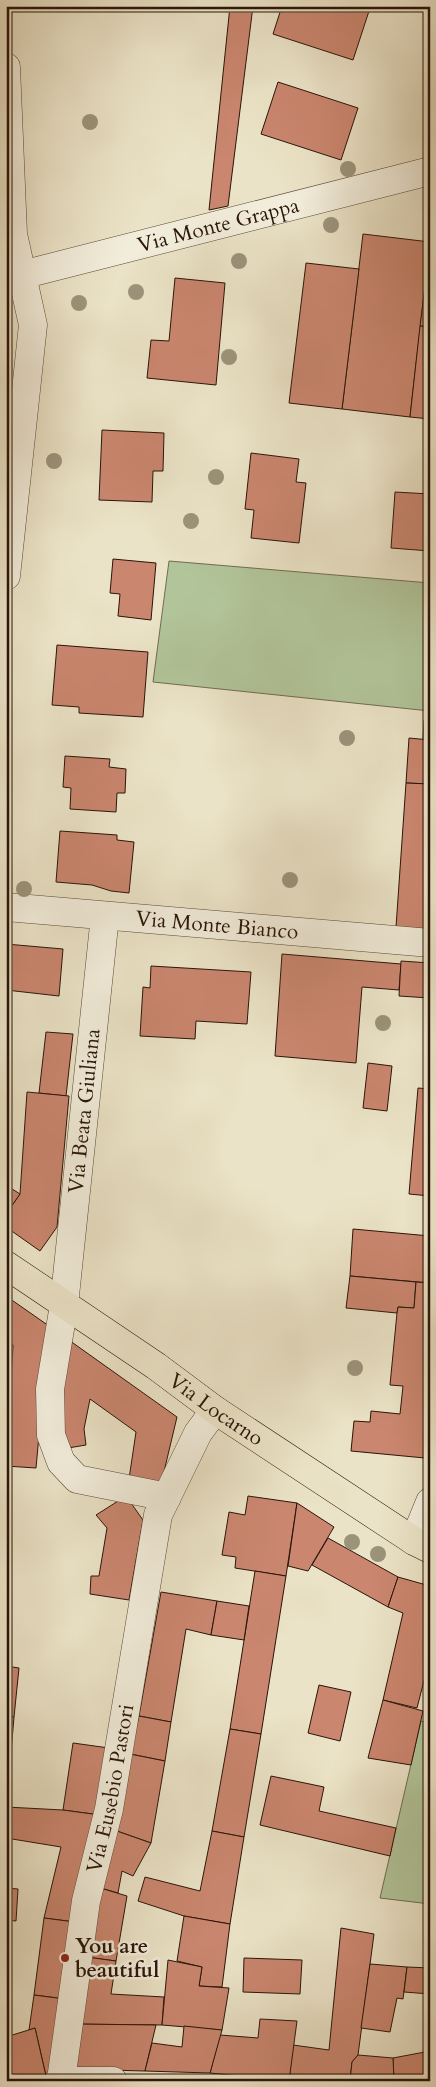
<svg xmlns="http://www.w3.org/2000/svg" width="436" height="2087" viewBox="0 0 436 2087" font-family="Cardo,serif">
<rect width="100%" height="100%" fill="#ebe3c7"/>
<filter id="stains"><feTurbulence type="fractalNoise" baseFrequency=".004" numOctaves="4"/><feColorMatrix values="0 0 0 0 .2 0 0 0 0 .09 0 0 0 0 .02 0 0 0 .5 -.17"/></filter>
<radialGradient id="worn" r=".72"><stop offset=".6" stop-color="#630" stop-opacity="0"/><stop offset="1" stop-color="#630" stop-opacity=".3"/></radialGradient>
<g fill="#b2c59a" stroke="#6e6c51">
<path d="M169 561 430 583V711L153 682Z"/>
<path d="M421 1721 430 1723V1904L380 1898Z"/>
</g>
<g fill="#ca866f" stroke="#291408">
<path d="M230 6H253L228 206 209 210Z"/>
<path d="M282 6H364L370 8 353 60 273 34Z"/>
<path d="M278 82 358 108 341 160 261 134Z"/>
<path d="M363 234 430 242 410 417 342 409Z"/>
<path d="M430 248V327L420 326Z"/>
<path d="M306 263 359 269 342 409 289 403Z"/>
<path d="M175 278 225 283 216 385 147 378 151 340 169 341Z"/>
<path d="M420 326 430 327V419L410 417Z"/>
<path d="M102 430 164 433 163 471H153L152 502 99 500Z"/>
<path d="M251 453 299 459 296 482 306 483 299 543 251 538 254 510 245 509Z"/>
<path d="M395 492 430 494V551L391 548Z"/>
<path d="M113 559 156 563 151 620 118 616 120 594 110 593Z"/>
<path d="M57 645 148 652 143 717 79 713V707L52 705Z"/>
<path d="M424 720 430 721V740H423Z"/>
<path d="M409 738 430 740V784L406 783Z"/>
<path d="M65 756 110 759 109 767 126 769 125 793H117L116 812 70 809 71 788 63 787Z"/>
<path d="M406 783 430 784 429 929 396 927Z"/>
<path d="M60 831 117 835V840L134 842 129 893 111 891 92 885 56 882Z"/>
<path d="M6 944 63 949 59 996 6 990Z"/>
<path d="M282 954 401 964 399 990 362 987 356 1063 275 1056Z"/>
<path d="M401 961 430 963V998L399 996Z"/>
<path d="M151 966 251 972 247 1024 196 1021 195 1039 140 1036 143 987 150 988Z"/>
<path d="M46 1032 73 1034 66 1096 39 1093Z"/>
<path d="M368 1063 392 1066 387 1111 363 1108Z"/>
<path d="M418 1088 430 1089V1196L409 1194Z"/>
<path d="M27 1092 69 1096 57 1227 40 1251 6 1227V1214L20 1194Z"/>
<path d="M6 1185 20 1194 6 1214Z"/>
<path d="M353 1229 430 1236V1283L350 1276Z"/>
<path d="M350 1276 416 1282 414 1308 398 1307 397 1313 346 1308Z"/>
<path d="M416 1282 430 1283V1405L425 1458 351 1451 354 1421 370 1422 371 1411 400 1414 403 1386 390 1385 397 1313 398 1307 414 1308Z"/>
<path d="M6 1296 49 1326 36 1468 6 1466 13 1345 6 1341Z"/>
<path d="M66 1338 177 1417 161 1484 129 1479 136 1432 90 1399 84 1429 86 1445 68 1448 56 1394Z"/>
<path d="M126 1496 143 1520 129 1600 90 1594 91 1576H99L107 1528 96 1515Z"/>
<path d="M248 1496 297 1503 286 1576 235 1568 236 1557 222 1555 229 1512 245 1515Z"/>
<path d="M297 1503 334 1527 308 1571 288 1566Z"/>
<path d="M328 1538 398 1577 388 1607 312 1565Z"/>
<path d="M255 1571 286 1576 261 1734 230 1729Z"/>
<path d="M398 1577 430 1586V1657L417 1708 383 1700 403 1613 388 1607Z"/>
<path d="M161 1592 217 1601 211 1635 186 1629 171 1722 139 1716Z"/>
<path d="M217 1601 249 1606 244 1640 211 1635Z"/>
<path d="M6 1666 19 1668 14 1717 6 1716Z"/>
<path d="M319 1685 351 1692 340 1741 308 1733Z"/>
<path d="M383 1700 423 1711 411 1765 368 1758Z"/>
<path d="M6 1716 14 1717 7 1800H6Z"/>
<path d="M139 1716 171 1722 165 1761 130 1754Z"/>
<path d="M230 1729 261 1734 244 1837 212 1831Z"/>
<path d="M73 1743 109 1748 100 1815 63 1810Z"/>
<path d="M130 1754 165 1761 151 1843 114 1830Z"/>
<path d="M271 1776 324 1787 319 1811 396 1828 390 1856 260 1825Z"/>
<path d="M6 1807 63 1810 100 1815 75 1922 44 1918 61 1847 6 1838Z"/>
<path d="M114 1830 151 1843 133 1876 122 1871 118 1893 97 1887Z"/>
<path d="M212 1831 244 1837 230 1924 184 1916 138 1901 145 1877 200 1891Z"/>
<path d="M97 1887 127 1896 116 1961 86 1957Z"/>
<path d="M6 1888 18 1889 16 1921 6 1920Z"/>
<path d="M184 1916 230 1924 222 1987 199 1986 202 1967 177 1961Z"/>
<path d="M44 1918 75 1922 65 1999 34 1995Z"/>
<path d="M341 1928 374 1934 358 2055 352 2062 350 2081H289L293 2045 329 2050Z"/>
<path d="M86 1957 116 1961 111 1994 164 1997 162 2025 74 2024Z"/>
<path d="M244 1958 302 1960 300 1994 243 1992Z"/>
<path d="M168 1960 202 1967 199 1986 229 1988 222 2030 162 2025Z"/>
<path d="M370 1964 407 1967 403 1999 397 1998 390 2032 361 2028Z"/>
<path d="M407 1967 430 1968V1994L404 1992Z"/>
<path d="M34 1995 65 1999 57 2064 46 2076 35 2028 29 2030Z"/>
<path d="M260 2019 297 2021 289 2081 210 2073 220 2035 258 2038Z"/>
<path d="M74 2024 156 2025 145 2071 71 2069Z"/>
<path d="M184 2026 222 2030 210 2073 145 2071 152 2043 182 2047Z"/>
<path d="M35 2028 46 2076 33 2081H6V2037Z"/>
<path d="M430 2051V2081H394L393 2058Z"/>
<path d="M358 2055 393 2058 394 2081H350L352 2062Z"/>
</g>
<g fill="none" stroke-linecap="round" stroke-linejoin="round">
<defs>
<g id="minor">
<path d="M6 67 13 234 33 325 6 576"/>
<path id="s1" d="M6 279 430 171"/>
<path id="s2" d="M6 907 430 943"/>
<path d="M105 916 64 1305 50 1389 51 1435 61 1462 77 1479 167 1497"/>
<path d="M414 1541 430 1502"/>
<path id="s3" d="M61 2080 86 1901 109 1809 158 1515 198 1433 215 1410"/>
<path d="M59 2081H113"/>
</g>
<g id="major">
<path id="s4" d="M6 1265 156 1366 215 1410 414 1541 430 1549"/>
</g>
</defs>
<use href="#minor" stroke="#5a4838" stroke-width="29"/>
<use href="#major" stroke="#291408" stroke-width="29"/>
<use href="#minor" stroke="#f2eddb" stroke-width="28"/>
<use href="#major" stroke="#ebe3c7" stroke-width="28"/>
</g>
<g fill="#9b937a">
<circle cx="90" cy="122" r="8"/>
<circle cx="348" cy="169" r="8"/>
<circle cx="331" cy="225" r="8"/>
<circle cx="239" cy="261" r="8"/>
<circle cx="136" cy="292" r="8"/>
<circle cx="79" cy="303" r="8"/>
<circle cx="229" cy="357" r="8"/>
<circle cx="54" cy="461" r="8"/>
<circle cx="216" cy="477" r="8"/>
<circle cx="191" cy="521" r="8"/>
<circle cx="347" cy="738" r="8"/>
<circle cx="290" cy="880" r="8"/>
<circle cx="24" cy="889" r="8"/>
<circle cx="383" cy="1023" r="8"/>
<circle cx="355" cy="1368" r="8"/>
<circle cx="352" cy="1542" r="8"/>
<circle cx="378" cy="1554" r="8"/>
</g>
<circle fill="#8f2418" stroke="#f2eddb" stroke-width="2" cx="65" cy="1958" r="5"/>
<g text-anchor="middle" stroke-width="5" stroke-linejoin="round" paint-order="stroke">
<g font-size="21" fill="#291408" stroke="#f2eddb">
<text dy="7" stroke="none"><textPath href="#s1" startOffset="219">Via Monte Grappa</textPath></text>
<text dy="7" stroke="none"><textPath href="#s2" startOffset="212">Via Monte Bianco</textPath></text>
<text transform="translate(84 1111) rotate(-84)" y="7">Via Beata Giuliana</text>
<text dy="7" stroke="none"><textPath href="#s4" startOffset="255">Via Locarno</textPath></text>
<text dy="7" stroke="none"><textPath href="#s3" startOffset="296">Via Eusebio Pastori</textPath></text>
</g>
<g font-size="21" font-weight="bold" fill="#291408" stroke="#f2eddb" text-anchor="start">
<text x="75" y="1953">You are<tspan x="75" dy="24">beautiful</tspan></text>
</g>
</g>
<rect width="436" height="2087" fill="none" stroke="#ebe3c7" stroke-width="25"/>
<rect x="8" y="8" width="421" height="2072" fill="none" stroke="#291408" stroke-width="2.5"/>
<rect x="12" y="12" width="411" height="2062" fill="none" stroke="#291408"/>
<rect width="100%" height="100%" filter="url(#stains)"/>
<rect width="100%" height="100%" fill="url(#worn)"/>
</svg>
